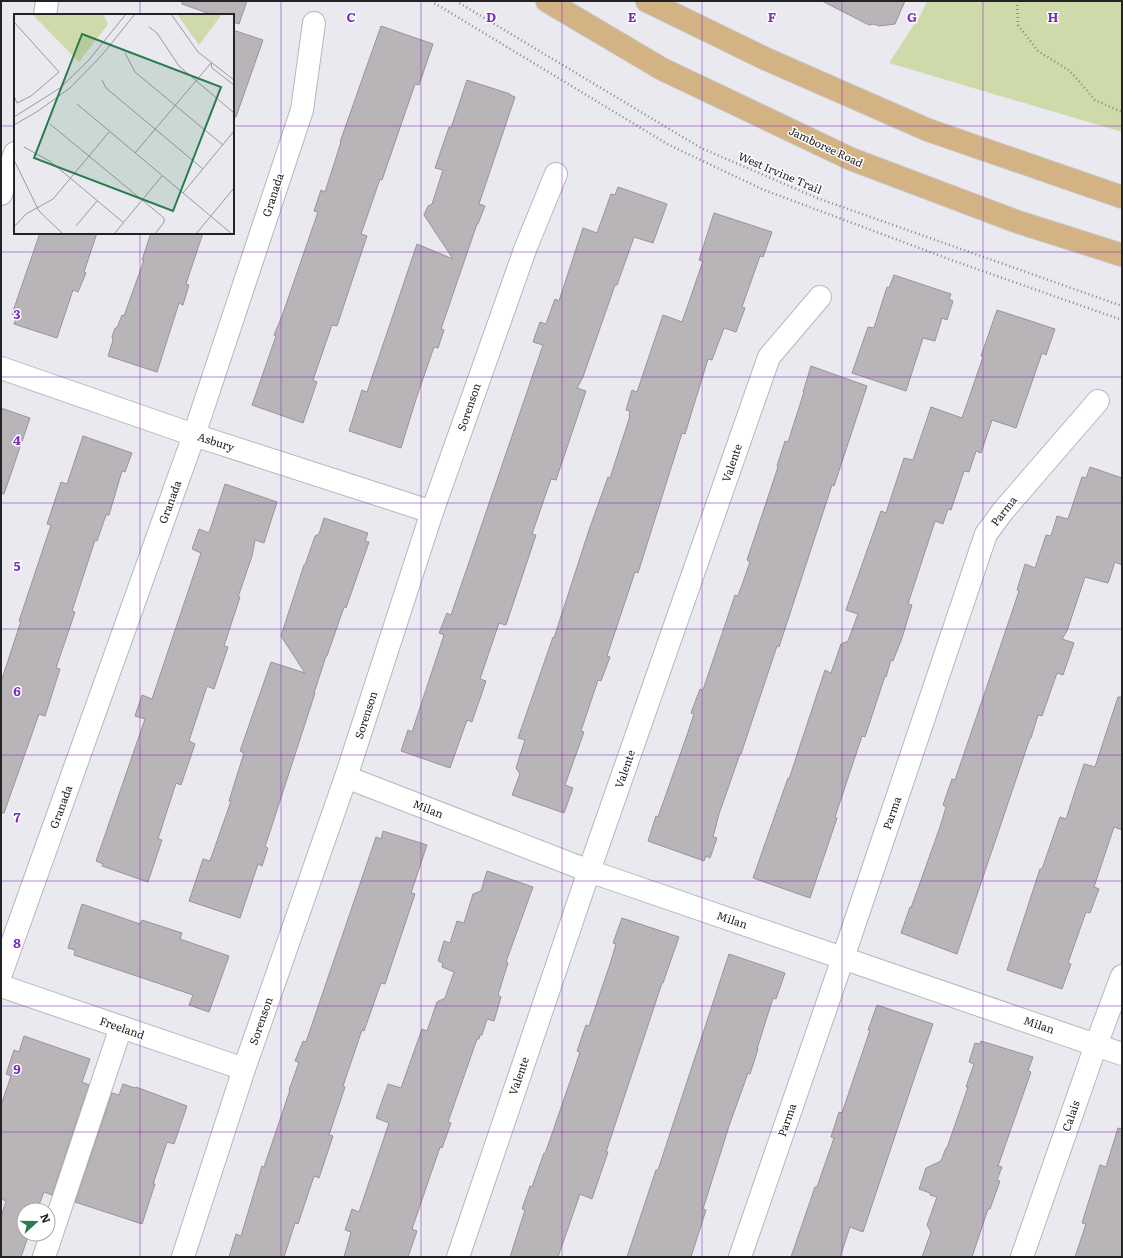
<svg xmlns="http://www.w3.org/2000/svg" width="1123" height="1258" viewBox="0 0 1123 1258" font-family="Literata,serif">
<rect width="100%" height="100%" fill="#e9e9ef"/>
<path fill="#cfdaaa" d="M927 1H1122V132L889 63 921 14Z"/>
<g fill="#b9b4b7" stroke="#999497">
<path d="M182 1H247L239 24 233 22V15H213L182 4Z"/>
<path d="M822 1H905L895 24 879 26 874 24 869 25Z"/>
<path d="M381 26 433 44 419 85 415 84 382 180 380 179 361 234 367 236 337 326 332 325 313 380 317 382 303 423 252 405 276 336 274 335 282 316 318 212 314 211 321 190 325 192 341 142H340Z"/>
<path d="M233 30 263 40 236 117H233Z"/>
<path d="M467 80 510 94V95L515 97 479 204 485 206 478 224H477L441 329 444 330 438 348 434 347 416 399 401 448 349 431 362 390 367 392 417 244 453 259 424 215 428 206 432 204 443 170 435 168 449 127 451 128Z"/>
<path d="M618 187 667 204 653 243 634 237 617 285H615L583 377 577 388 586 391 556 480 551 479 532 534 536 535 506 625 499 623 480 679 486 681 472 722 467 720 450 768 401 751 408 730 412 732 444 635 439 633 447 613 451 615 543 345 533 342 540 322 546 324 555 299 559 301 583 228 597 233 611 194 615 195Z"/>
<path d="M714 213 772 232 763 257 760 256 742 307 745 308 736 332 724 328 712 360 708 359 685 434 682 433 638 573 635 572 607 656 610 657 601 681 598 680 581 731 584 732 565 785 573 788 564 813 512 795 520 774 516 768 525 740 518 738 553 637 554 638 589 530 608 477 610 478 630 416H629L630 411 626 410 632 390 637 392 663 315 682 322 703 261 699 260Z"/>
<path d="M40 233H97L84 272 86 273 78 292 73 290 57 338 14 324 17 316 12 314Z"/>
<path d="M151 233H203L186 284 189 285 183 305 179 303 157 372 108 356 113 340 112 337 115 328H117L122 315 124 316 144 260H142Z"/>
<path d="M894 275 951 294 949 299 953 301 947 320 942 318 935 341 923 338 906 391 852 373 868 327 874 328 887 287 889 288Z"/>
<path d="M997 310 1055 329 1046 355 1042 353 1016 428 992 420 981 453 976 451 969 472 964 471 951 510 948 509 943 524 935 521 908 604 912 605 902 638 893 661 891 660 886 677 885 676 865 737 862 736 835 817 837 818 810 898 753 878 788 778 789 779 825 670 831 673 841 644 848 641 858 614 846 610 881 511 886 513 904 458 913 460 931 407 962 418 983 357 981 356Z"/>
<path d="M811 366 867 386 834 486 832 485 779 647 777 646 741 754H740L719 814 713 837 717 838 710 858 706 856 704 861 648 841 656 816 658 817 687 735 694 714 691 713 700 689 703 690 735 595 738 596 750 562 747 560 778 467 777 466 785 441 788 442 804 392H803Z"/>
<path d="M1 408 30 418 4 494 1 493Z"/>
<path d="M83 436 132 453 125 472 122 471 109 515H106L97 541 95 540 72 611 75 612 56 668 60 669 45 716 39 714 4 813H1V682L21 621H19L51 525 47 524 61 482 67 484Z"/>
<path d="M1090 467 1122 478V565L1115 562 1108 583 1085 577 1067 631 1062 639 1074 643 1063 675 1057 673 1042 716 1038 715 1031 738H1030L957 954 901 933 910 907 911 908 940 827 946 807 943 805 952 779 955 780 987 686 1019 591 1017 590 1025 564 1035 568 1046 535 1051 536 1057 516 1068 519 1082 477 1086 478Z"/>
<path d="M225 484 277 502 264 543 255 540 252 556 238 597H240L224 646 228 647 214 689 207 686 189 741 195 744 181 785 176 783 158 839 162 840 148 882 102 866 103 864 96 861 145 719 135 716 142 695 152 699 201 553 192 549 199 529 209 533Z"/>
<path d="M324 518 368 533 365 541 369 542 346 608 344 607 327 656H326L314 693H315L265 847 268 848 262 866 258 864 240 918 189 901 203 859 210 861 231 801H229L244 753 240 751 271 662 305 673 281 636 304 565H305L315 536 319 534Z"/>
<path d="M1118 697H1122V830L1114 827 1094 887 1099 889 1090 913 1086 912 1068 963 1071 964 1062 989 1007 970 1040 869H1042L1060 817 1066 819 1084 764 1095 767Z"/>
<path d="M383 831 427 845 411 893 415 894 385 984 381 983 364 1031 362 1030 343 1086 345 1087 329 1135 333 1136 319 1178 314 1176 298 1224 295 1223 284 1257H229L236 1234 241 1236 262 1166 264 1167 290 1090H289L299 1062 295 1061 303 1041 306 1042 376 837 381 839Z"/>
<path d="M487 871 533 887 506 962 508 963 498 995 501 997 494 1021 487 1019 482 1035H480L479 1039H477L448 1122 451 1123 442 1148 440 1147 412 1229 417 1231 408 1257H344L351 1232 345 1230 352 1209 359 1212 389 1123 376 1118 388 1084 401 1088 422 1029 427 1031 437 1002 445 998 454 972 442 967 443 963 438 961 444 941 450 943 457 921 464 923 473 894 481 891Z"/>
<path d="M82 904 140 924 142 920 182 933 180 939 229 956 209 1012 189 1005 193 995 74 955 75 950 68 948Z"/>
<path d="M622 918 679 937 663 983H662L606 1152H608L592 1199 580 1194 558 1257H510L525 1210 522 1209 530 1186 532 1187 544 1153 545 1154 573 1073 580 1052 577 1051 586 1025 589 1026 610 964 616 944 613 943Z"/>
<path d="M729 954 785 973 776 999 773 998 757 1049H758L750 1074 748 1073 729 1126 703 1209 706 1210 691 1257H627L656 1170H658Z"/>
<path d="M877 1005 933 1024 917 1070 863 1232 850 1227 840 1257H791L815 1187H817L834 1138 831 1137 839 1112 842 1113 870 1030H868Z"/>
<path d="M24 1036 90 1059 82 1082 89 1085 52 1195 44 1192 37 1210H24V1234H29L21 1257H1V1217L6 1201 1 1199V1105L11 1076 6 1074 14 1050 19 1052Z"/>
<path d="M981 1041 1033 1057 1028 1071 1031 1072 998 1166 1002 1167 997 1180 1000 1181 990 1209H988L972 1257H922L931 1232 927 1225 937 1197 930 1195V1193L919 1189 926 1168 941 1161 946 1148H947L968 1087H966L974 1064 969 1062 975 1043 980 1044Z"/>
<path d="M123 1084 135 1088 136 1087 187 1106 174 1144 167 1142 153 1184H155L142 1224 75 1202 112 1093 119 1095Z"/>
<path d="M1118 1128 1122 1129V1257H1075L1086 1224 1082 1223 1100 1165 1106 1167Z"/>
</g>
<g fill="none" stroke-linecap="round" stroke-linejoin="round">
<defs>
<g id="minor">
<path d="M45 15 47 1"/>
<path d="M1 194 15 153"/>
<path d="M1 368 194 435 432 512"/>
<path d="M346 777 589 871 1122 1054"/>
<path d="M1 974 194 435 302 110 314 23"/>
<path d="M1 986 244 1069"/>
<path d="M44 1257 121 1027"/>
<path d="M183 1257 244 1069 346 777 432 512 526 247 556 174"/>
<path d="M458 1257 589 871 769 357 820 297"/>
<path d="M740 1257 843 958 986 534 1003 511 1098 401"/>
<path d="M1022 1257 1096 1045 1122 976"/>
</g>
<g id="major">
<path d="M547 1 662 69 851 159 1018 222 1122 255"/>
<path d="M647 1 766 59 928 130 1122 197"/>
</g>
</defs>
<use href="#minor" stroke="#b6b7bc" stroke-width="24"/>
<use href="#major" stroke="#c6c6c6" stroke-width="24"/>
<g stroke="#87878b" stroke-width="2.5" stroke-dasharray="1 3" stroke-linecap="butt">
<path d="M431 1 669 145 764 190 954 261 1122 320"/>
<path d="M456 1 701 148 817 198 1122 306"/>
<path d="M1017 1 1018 25 1038 51 1070 71 1095 100 1122 112"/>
</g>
<use href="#minor" stroke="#fff" stroke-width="22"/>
<use href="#major" stroke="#d3b384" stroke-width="22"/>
</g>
<path fill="none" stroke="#7b2cbf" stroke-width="1" stroke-opacity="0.55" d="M140 1V15M281 1V1257M421 1V1257M562 1V1257M702 1V1257M842 1V1257M983 1V1257M1 126H15M233 126H1122M140 233V1257M1 252H1122M1 377H1122M1 503H1122M1 629H1122M1 755H1122M1 881H1122M1 1006H1122M1 1132H1122"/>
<g text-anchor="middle" stroke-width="3" stroke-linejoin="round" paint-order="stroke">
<g font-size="11" fill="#232325" stroke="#fff">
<text transform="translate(826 147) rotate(25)" y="4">Jamboree Road</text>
<text transform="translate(780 173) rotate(23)" y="4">West Irvine Trail</text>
<text transform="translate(273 195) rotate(-72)" y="4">Granada</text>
<text transform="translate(469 407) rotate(-71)" y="4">Sorenson</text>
<text transform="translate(216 442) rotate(18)" y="4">Asbury</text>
<text transform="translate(732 463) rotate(-71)" y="4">Valente</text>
<text transform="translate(170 502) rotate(-70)" y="4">Granada</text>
<text transform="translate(1004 511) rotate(-52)" y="4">Parma</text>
<text transform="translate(366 715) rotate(-72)" y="4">Sorenson</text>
<text transform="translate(625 769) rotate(-71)" y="4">Valente</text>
<text transform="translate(61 807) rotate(-70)" y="4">Granada</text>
<text transform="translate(428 809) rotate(21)" y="4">Milan</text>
<text transform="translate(892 813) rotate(-71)" y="4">Parma</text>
<text transform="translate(732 920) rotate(19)" y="4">Milan</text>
<text transform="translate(261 1021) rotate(-71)" y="4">Sorenson</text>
<text transform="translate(1039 1025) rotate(19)" y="4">Milan</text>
<text transform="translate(122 1028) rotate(19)" y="4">Freeland</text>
<text transform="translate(519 1076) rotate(-71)" y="4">Valente</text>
<text transform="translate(1071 1116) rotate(-71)" y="4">Calais</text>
<text transform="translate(787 1120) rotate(-71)" y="4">Parma</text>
</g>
</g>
<g transform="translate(14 14)">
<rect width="220" height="220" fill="#e9e9ef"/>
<path d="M18 0H89L94 10 65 48ZM163 0H208L185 31Z" fill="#cfdaaa"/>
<path fill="none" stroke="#9a9a9e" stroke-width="1" d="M157 0 184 38 220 66M0 8 45 58 17 82 3 89 0 82M135 13 143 19 165 52 220 99M111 39 121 58 209 131M197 49 198 54 220 71M88 66 92 74 189 155M63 90 218 220M0 103 46 74 74 47 112 0M36 110 150 204V208L141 220M0 111 24 97 56 74 88 41 121 0M10 133 37 148 110 209M121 139 197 49M0 146 25 197 49 220M169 179 220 117M62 212 83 187M0 213 12 200 39 185 95 118M100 220 148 162M182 220 220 174"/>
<path fill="#2a7b4d" fill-opacity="0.15" stroke="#2a7b4d" stroke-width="2" d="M68 20 207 73 159 197 20 144Z"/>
<rect width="220" height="220" fill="none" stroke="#232325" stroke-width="2"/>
</g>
<g font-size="13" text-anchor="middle" font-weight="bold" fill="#7b2cbf" stroke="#fff" stroke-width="3" stroke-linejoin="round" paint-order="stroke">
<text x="351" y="22">C</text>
<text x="491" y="22">D</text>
<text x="632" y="22">E</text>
<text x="772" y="22">F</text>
<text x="912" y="22">G</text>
<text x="1053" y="22">H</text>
<text x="17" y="319">3</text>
<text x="17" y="445">4</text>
<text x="17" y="571">5</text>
<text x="17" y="696">6</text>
<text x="17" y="822">7</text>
<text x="17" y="948">8</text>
<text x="17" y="1074">9</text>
</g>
<rect width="1123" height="1258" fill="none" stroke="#232325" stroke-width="4"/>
<g transform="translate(36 1222) rotate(69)"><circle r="19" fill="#ffffff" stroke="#a7a7a8"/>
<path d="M0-3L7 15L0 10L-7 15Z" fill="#2a7b4d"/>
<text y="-6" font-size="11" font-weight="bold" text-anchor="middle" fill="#232325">N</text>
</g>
</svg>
